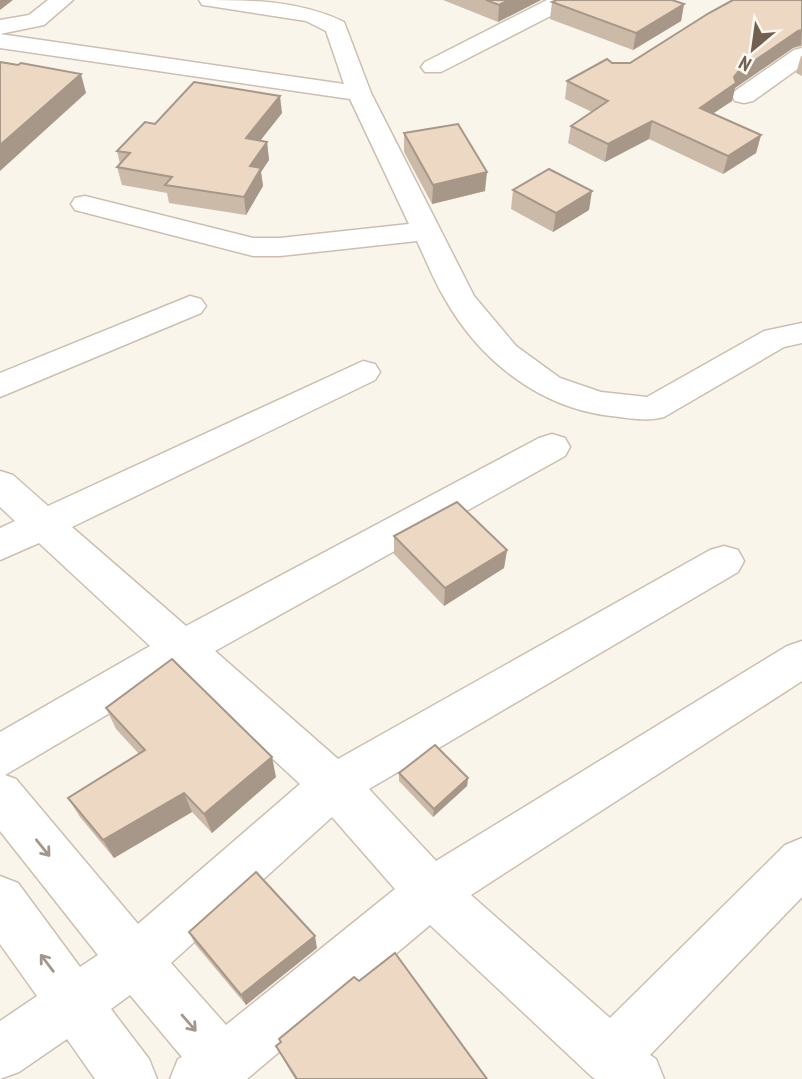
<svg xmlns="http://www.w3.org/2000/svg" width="802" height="1079" viewBox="0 0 802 1079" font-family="'PT Sans Narrow',sans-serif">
<rect width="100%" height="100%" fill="#faf5ea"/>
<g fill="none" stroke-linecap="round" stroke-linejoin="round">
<defs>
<g id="street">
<path d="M48 0H73L44 25 0 34V20L29 15Z"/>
<path d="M199 0C249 0 299 0 344 22L371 93 474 296 516 346 560 378 601 392 647 397 764 331 802 323V343L784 347 664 417C647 422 629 418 611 416 540 408 480 361 445 299 434 281 426 260 417 241L280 256H253L75 210 71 204 75 198 85 196 253 238H280L409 224 350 99 0 48V34L344 84 326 31 306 21 210 6 202 5Z"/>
<path d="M547 0H575L572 5 441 72H425L421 67 425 62Z"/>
<path d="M802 48V66L753 101 744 103 735 101 732 96 735 91 794 50Z"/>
<path d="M190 296 201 299 206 306 201 313 0 397V373Z"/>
<path d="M363 361 375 364 380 372 375 380 72 527 186 626 539 438 552 434 565 438 570 447 565 456 215 651 338 759 710 550 724 546 738 550 744 561 738 572 369 789 436 861 787 646 802 641V681L471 895 610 1018 785 845 802 838V897L650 1055 656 1059 664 1079H595L591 1076 430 925 247 1079H170L178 1059 182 1057 130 995 111 1009 149 1059 157 1079H95L67 1039 19 1072 0 1079V1021L37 996 0 944V876L18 883 80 967 98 955 0 831V732L150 646 39 543 0 560V528L15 521 0 507V471L13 475 48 506ZM179 672 300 784 138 924 16 779 5 775ZM332 817 395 889 226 1025 171 963Z"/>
</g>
</defs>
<use href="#street" stroke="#ccbfb1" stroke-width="3"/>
<use href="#street" fill="#fff" fill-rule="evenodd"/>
</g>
<g fill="#ccbaa9">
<path d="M443 0H541L498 22Z"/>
<path d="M802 0V46L793 48 735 88 732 101 713 113 761 135 756 153 723 174 649 139 605 162 568 143 571 126 592 112 565 99 567 81 612 63H630Z"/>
<path d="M552 2 684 4 681 21 633 50 550 19Z"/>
<path d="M801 56H802V76L796 73Z"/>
<path d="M282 113 260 141 267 142 269 160 261 172 263 186 246 215 169 203 167 193 122 185 117 167 120 164 117 151Z"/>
<path d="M404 133 485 191 432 204 404 152Z"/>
<path d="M513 190 589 210 553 232 511 209Z"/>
<path d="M394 536 507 550 504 568 444 606 394 554Z"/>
<path d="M106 708 276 777 212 833 192 812 114 858 80 817 68 798 139 754 116 729Z"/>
<path d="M399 773 468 778 467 786 433 817 399 781Z"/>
<path d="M189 932 317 948 246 1005 195 944Z"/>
<path d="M359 981 487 1079H295L282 1057 276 1046 281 1042 279 1039Z"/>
</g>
<g fill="#a69789">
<path d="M0 0H13L0 10Z"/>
<path d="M509 0H541L498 22 499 5Z"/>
<path d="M684 4 681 21 633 50 636 33Z"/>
<path d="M802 30 801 45 793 48 735 88 732 101 696 125 700 108 734 77 738 72 798 31Z"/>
<path d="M81 74 86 93 0 171V145Z"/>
<path d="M280 96 282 113 248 156 246 138Z"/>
<path d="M652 121 649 139 605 162 608 144Z"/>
<path d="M761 135 756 153 723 174 728 156Z"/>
<path d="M267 142 269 160 261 172 263 186 246 215 244 197 250 166Z"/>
<path d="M487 172 485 191 432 204 433 185Z"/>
<path d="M592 191 589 210 553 232 556 213Z"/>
<path d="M507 550 504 568 444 606 445 588Z"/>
<path d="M272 757 276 777 212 833 204 814Z"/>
<path d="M468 778 467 786 433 817 434 809Z"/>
<path d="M184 793 192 812 114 858 103 840Z"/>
<path d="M315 936 317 948 246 1005 241 995Z"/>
</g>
<g fill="#edd8c4" stroke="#a69789" stroke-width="2">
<path d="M486 0H509L499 5Z"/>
<path d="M557 0H672L684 4 636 33 552 2Z"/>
<path d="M733 0H802V30L798 31 738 72 734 77 736 83 700 108 761 135 728 156 652 121 608 144 571 126 608 101 567 81 607 59 612 63H630L709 13Z"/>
<path d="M0 62 18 65 21 63 81 74 0 145Z"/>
<path d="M194 82 280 96 246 138 267 142 250 166 261 168 244 197 165 185 172 177 117 167 130 153 117 151 145 122 155 124Z"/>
<path d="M458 124 487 172 433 185 404 133Z"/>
<path d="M549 169 592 191 556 213 513 190Z"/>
<path d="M457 502 507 550 445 588 394 536Z"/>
<path d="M172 659 272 757 204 814 184 793 103 840 68 798 145 750 106 708Z"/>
<path d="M435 745 468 778 434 809 399 773Z"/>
<path d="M256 872 315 936 241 995 189 932Z"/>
<path d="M395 953 487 1079H297L276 1046 281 1042 279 1039 354 977 359 981Z"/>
</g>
<defs><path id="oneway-shaft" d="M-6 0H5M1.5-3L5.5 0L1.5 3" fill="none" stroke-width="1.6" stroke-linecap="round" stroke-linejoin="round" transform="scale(1.75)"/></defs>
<g stroke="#a3978d">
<use href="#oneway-shaft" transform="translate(43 848) rotate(51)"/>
<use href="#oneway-shaft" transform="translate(47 963) rotate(-127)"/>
<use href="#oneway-shaft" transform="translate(189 1023) rotate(49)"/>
</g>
<g transform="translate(753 49) rotate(209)" stroke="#fdf9f0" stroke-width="5" paint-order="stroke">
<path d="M0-5L12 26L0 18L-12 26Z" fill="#725f50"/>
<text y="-10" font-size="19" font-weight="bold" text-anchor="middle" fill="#725f50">N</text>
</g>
</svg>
